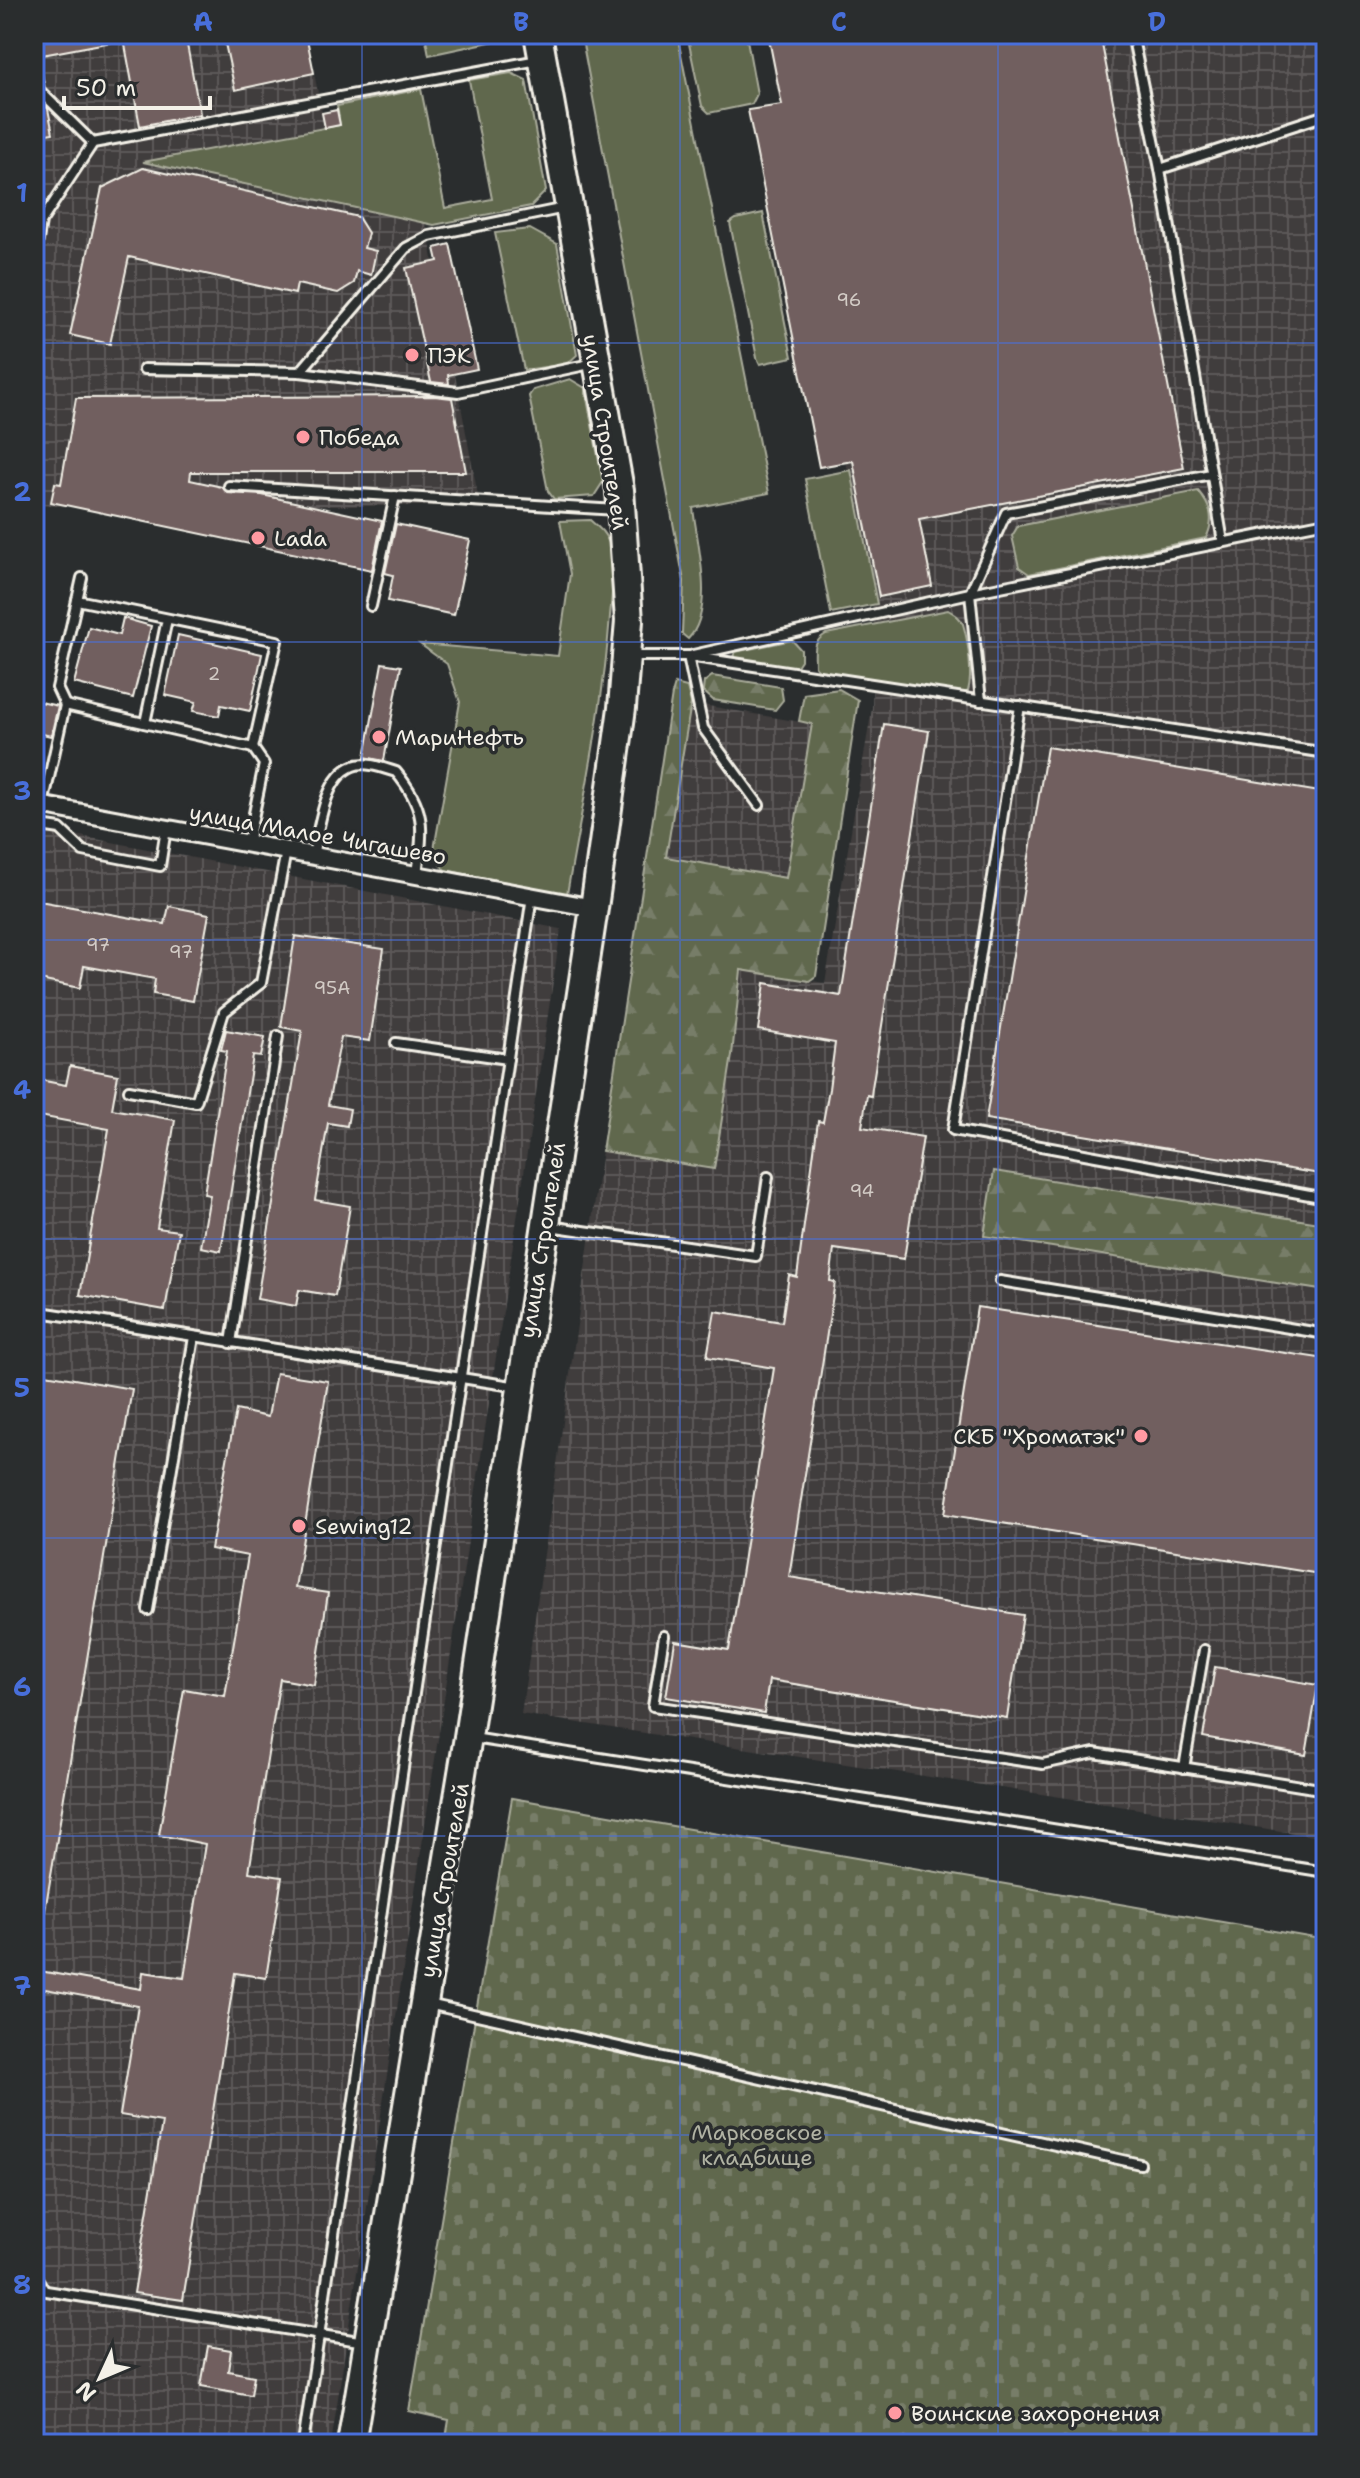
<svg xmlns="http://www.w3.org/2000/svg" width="1360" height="2478" viewBox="0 0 1360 2478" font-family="'Shantell Sans',sans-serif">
<defs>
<pattern id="industrial-grid" width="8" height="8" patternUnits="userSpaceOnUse" patternTransform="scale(2)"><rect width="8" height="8" fill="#3f3c3c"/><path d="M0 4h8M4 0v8" fill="none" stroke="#5b5958"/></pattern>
<pattern id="forest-firs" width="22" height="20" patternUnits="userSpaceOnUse" patternTransform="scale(2)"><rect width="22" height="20" fill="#60674e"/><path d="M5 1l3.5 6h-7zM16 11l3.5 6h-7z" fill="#777d68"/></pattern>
<pattern id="cemetery-stones" width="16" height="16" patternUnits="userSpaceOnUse" patternTransform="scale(2)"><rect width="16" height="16" fill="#60674e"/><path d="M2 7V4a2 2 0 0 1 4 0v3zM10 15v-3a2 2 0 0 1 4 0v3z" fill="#777d68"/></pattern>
</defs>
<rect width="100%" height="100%" fill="#2a2d2e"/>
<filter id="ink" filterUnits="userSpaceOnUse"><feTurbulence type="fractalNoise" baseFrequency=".0125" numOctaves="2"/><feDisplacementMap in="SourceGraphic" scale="16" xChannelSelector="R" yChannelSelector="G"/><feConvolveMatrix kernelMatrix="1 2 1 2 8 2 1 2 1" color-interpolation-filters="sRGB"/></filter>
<g filter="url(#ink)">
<g fill="url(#industrial-grid)">
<path d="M34 34H223L235 90 314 73 325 128 146 162 426 222 480 506H34Z"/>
<path d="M767 34H1326V1838L521 1714 602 1151 714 1169 732 1055 741 970 825 983 872 708 874 613Z"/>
<path d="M691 703 812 724 787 878 665 858Z"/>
<path d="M34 827 561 929 331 2444H34Z"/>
</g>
<g fill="#60674e" stroke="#aaac9b" stroke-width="2">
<path d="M425 34H504L499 40 429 55Z"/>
<path d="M581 34H677L769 493 693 508C697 544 716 611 688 639L682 634 684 581Z"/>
<path d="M687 34H746L757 94 752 104 709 113 702 106Z"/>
<path d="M511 73 526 80 546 191 531 206 434 225 143 162 340 125 337 106 421 89 445 208 492 199 469 80Z"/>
<path d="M763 213 792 357 760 364 757 358 730 223 736 219Z"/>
<path d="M530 229 557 244 577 355 567 364 524 370 495 233Z"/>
<path d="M570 379 585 388 603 482 594 496 554 499 548 491 529 396 533 390Z"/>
<path d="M851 470 877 604 831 613 805 479Z"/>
<path d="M1198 491C1211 506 1215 520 1206 538L1029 574 1019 567 1012 536 1018 526Z"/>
<path d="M590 520C598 527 605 532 609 543 616 564 612 594 610 616 603 709 583 802 567 894L445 870 433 855 460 702 447 664 420 644 558 656 570 574 560 521Z"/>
<path d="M948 610C955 614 960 617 963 624 968 640 973 675 968 691L961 695 822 673 815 666C815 651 812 642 826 634Z"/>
<path d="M792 640 801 650V660L797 666 790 668 737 660 733 657 735 652Z"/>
</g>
<g fill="url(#forest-firs)" stroke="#aaac9b" stroke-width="2">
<path d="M712 676 781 687 783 700 775 710 713 700 703 691 704 682Z"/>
<path d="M675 684 687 687 691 703 666 857 786 878 812 724 799 721 804 694 839 689 858 700 816 976 809 981 741 970 732 1055 714 1169 602 1151 672 694Z"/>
<path d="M994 1171 1326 1224V1291L984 1236Z"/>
</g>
<path fill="url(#cemetery-stones)" stroke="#aaac9b" stroke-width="2" d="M512 1798 1326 1940V2444H445L449 2420 409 2411Z"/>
<g fill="#715e5e" stroke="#f4f1e8" stroke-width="2">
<path d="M38 34H111L112 42 42 55Z"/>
<path d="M123 34H185L200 114 140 126Z"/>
<path d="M223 34H306L314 73 235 90Z"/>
<path d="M768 34H1100L1184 468 919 519 932 586 879 597 853 461 819 467 748 110 782 105Z"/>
<path d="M34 95 48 109 53 133 34 136Z"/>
<path d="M337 110 340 125 325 128 322 113Z"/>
<path d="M143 168 358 217 368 233 364 248 376 251 371 275 357 271 354 283 338 293 297 284 295 294 129 257 110 344 70 335 102 188Z"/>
<path d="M450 244 477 369 448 375 449 384 431 382 406 268 438 261 435 248Z"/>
<path d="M434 396 452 398 466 472H191L190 480 222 487 228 493 262 495 382 521 372 570 51 502 55 483 61 484 76 398Z"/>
<path d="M396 524 470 540 454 615 388 601 393 575 385 573Z"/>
<path d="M123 618 151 626 133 698 74 683 89 627 119 635Z"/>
<path d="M178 635 262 654 250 711 221 705 219 716 193 711 196 702 165 695Z"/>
<path d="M382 663 401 666 384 761 365 757Z"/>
<path d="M36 701 58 706 51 736 34 732Z"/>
<path d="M884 724 929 731 872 1088 871 1096 867 1095 862 1127 923 1137 904 1259 834 1249 830 1281 835 1282 789 1577 1023 1615 1007 1718 769 1680 764 1713 666 1697 675 1641 729 1650 774 1368 707 1357 715 1311 782 1322 789 1275 797 1277 818 1121 823 1122 829 1089 835 1043 758 1030 765 983 841 996Z"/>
<path d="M1047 747 1326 793V1175L986 1119Z"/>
<path d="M34 900 165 924 169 906 209 914 193 1001 153 994 155 979 84 966 80 988 34 979Z"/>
<path d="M295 936 384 949 370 1041 341 1037 328 1105 350 1109 347 1126 328 1123 315 1200 350 1206 335 1296 299 1290 296 1306 257 1299 302 1031 281 1027Z"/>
<path d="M226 1030 265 1037 261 1057 253 1056 221 1251 201 1247 210 1195 204 1194 227 1051 221 1050Z"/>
<path d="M70 1066 118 1075 112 1109 175 1120 157 1228 179 1231 165 1310 80 1295 109 1129 34 1115V1079L66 1085Z"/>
<path d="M977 1307 1326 1359V1575L945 1514Z"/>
<path d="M34 1372 132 1389 43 1923 34 1922Z"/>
<path d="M276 1373 328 1381 295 1588 328 1593 314 1685 280 1679 249 1872 282 1877 266 1978 235 1973 183 2300 134 2293 162 2122 120 2115 138 2006 34 1987V1970L141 1989 143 1972 184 1978 205 1844 159 1835 184 1689 225 1696 248 1556 211 1549 236 1410 268 1417Z"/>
<path d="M1215 1667 1318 1685 1306 1755 1203 1737Z"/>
<path d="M208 2346 231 2350 228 2371 254 2376 251 2395 201 2386Z"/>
</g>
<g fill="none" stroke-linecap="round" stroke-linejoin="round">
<defs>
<g id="lane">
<path d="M1132 34 1160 169 1223 542"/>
<path d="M34 62 39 90 93 143"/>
<path d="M1160 169 1326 115"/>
<path d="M34 265 41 222 93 143 538 60"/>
<path d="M144 369 300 372 458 392 595 363"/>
<path d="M300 372 406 248 429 236 565 208"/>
<path d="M229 486 617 510"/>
<path d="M82 578 57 688 65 705 253 748 264 764 248 843"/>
<path d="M77 600 277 641 253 748"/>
<path d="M371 606 395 496"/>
<path d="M693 655 970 593 1326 522"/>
<path d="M631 656H688L1326 753"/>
<path d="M688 656 703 728 759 805"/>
<path d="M981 701 970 593 1006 513 1211 474"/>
<path d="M1020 706 953 1130 1326 1198"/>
<path d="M145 723 167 619"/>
<path d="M43 805 65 705"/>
<path d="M34 825 60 829 83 851 160 866 166 829"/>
<path d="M313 856C319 829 324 777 353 766 366 761 383 768 396 772 427 809 423 829 417 874"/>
<path d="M396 1043 508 1059"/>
<path d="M129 1090 196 1102 224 1012 261 983 286 851"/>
<path d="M549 1226 756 1256 768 1177"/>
<path d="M1000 1281 1326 1334"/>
<path d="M34 1311 519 1387"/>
<path d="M231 1343 278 1036"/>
<path d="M148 1610 194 1337"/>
<path d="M664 1636 653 1706 1043 1764 1094 1753 1326 1790"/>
<path d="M473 1738 1326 1872"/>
<path d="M1184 1768 1204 1650"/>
<path d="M428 2004 1140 2164"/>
<path d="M34 2273 44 2290"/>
<path d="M34 2289 365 2342"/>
<path d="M303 2444 532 896"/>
</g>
<path id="street" d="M34 804 594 908"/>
<path id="primary" d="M351 2444 468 1737 594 908 622 708 626 656 629 621 620 490 538 34"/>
</defs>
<use href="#lane" stroke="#f4f1e8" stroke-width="14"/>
<use href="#street" stroke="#f4f1e8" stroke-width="22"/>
<use href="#primary" stroke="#f4f1e8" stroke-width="32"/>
<use href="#lane" stroke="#2a2d2e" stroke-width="8"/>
<use href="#street" stroke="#2a2d2e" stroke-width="16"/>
<use href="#primary" stroke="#2a2d2e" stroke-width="26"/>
</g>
</g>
<path fill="none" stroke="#486fdb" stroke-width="2" stroke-opacity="0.55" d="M362 34V2444M680 34V2444M998 34V2444M34 343H1326M34 642H1326M34 940H1326M34 1239H1326M34 1538H1326M34 1836H1326M34 2135H1326"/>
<g fill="#ff9aa2" stroke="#2a2d2e" stroke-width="3">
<circle cx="412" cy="355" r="8"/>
<circle cx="303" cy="437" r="8"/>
<circle cx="258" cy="538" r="8"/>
<circle cx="379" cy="737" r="8"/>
<circle cx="1141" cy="1436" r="8"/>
<circle cx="299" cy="1526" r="8"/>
<circle cx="895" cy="2413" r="8"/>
</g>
<g text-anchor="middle" stroke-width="7" stroke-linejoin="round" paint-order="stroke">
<g font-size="18" fill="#d3ccc6">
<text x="849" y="306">96</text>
<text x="214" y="680">2</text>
<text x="98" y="951">97</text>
<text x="181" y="958">97</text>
<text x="332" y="994">95А</text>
<text x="862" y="1197">94</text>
</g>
<g font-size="22" fill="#f4f1e8" stroke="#2a2d2e" text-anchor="start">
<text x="428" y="363">ПЭК</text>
<text x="319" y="445">Победа</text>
<text x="274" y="546">Lada</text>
<text x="395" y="745">МариНефть</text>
<text x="1125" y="1444" text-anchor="end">СКБ "Хроматэк"</text>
<text x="315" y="1534">Sewing12</text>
<text x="911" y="2421">Воинские захоронения</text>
</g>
<g font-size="22" fill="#f4f1e8" stroke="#2a2d2e">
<text transform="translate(606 432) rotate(81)" y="8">улица Строителей</text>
<text transform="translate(318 834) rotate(10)" y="8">улица Малое Чигашево</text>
<text transform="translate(542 1240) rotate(-81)" y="8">улица Строителей</text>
<text transform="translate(444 1880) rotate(-80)" y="8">улица Строителей</text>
</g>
<g font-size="22" fill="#b1b3a3" stroke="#2a2d2e">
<text x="757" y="2140">Марковское<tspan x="757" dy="25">кладбище</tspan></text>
</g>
</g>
<rect width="1360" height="2478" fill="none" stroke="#2a2d2e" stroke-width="88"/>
<g transform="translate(100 2378) rotate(226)" stroke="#2a2d2e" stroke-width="6" paint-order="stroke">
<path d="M0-6L14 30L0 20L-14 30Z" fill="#f4f1e8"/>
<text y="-12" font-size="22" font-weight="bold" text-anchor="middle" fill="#f4f1e8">N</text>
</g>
<path d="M64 96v12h146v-12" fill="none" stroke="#f4f1e8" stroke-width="4"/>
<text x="76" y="96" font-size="24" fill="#f4f1e8" stroke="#2a2d2e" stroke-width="6" paint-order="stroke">50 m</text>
<rect x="44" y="44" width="1272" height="2390" fill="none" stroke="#486fdb" stroke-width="3"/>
<g font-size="26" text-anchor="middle" font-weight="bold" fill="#486fdb">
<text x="203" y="31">A</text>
<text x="521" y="31">B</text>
<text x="839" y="31">C</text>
<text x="1157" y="31">D</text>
<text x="22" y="202">1</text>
<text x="22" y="501">2</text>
<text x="22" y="800">3</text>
<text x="22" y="1099">4</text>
<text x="22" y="1397">5</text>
<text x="22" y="1696">6</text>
<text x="22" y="1995">7</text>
<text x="22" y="2294">8</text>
</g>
</svg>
